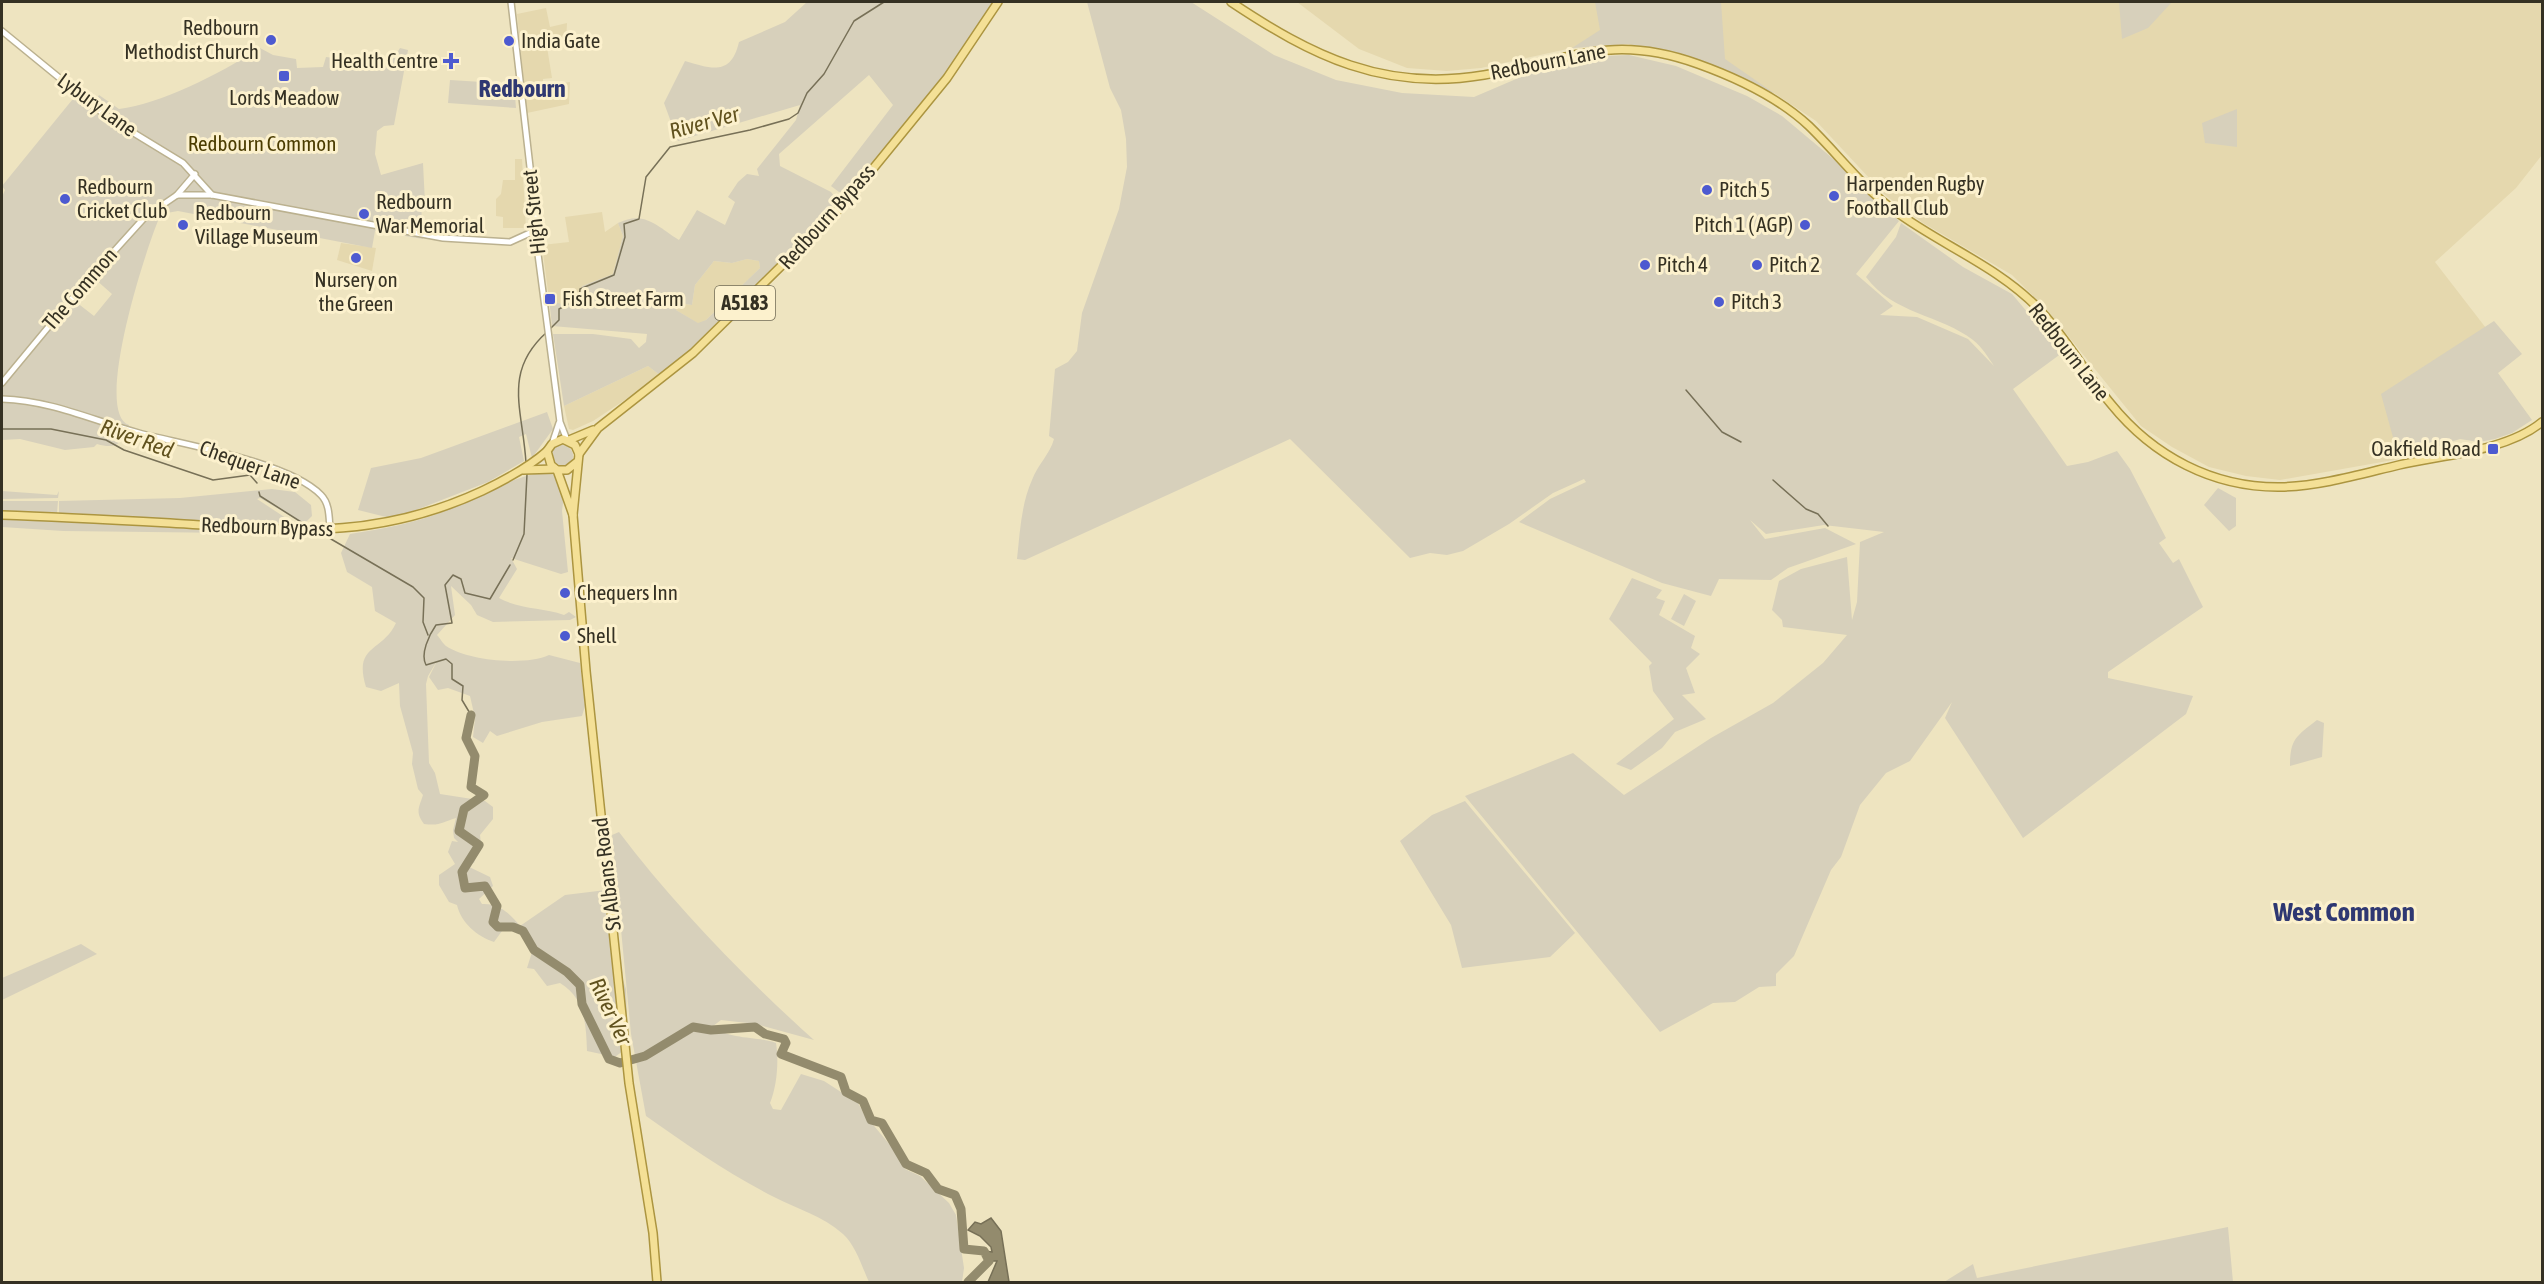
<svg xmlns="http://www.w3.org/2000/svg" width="2544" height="1284" viewBox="0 0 2544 1284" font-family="'Asap Condensed',sans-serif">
<rect width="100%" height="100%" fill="#eee4c0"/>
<g fill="#e5d8ae">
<path d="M1297 2H2542V155L2516 188 2435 262 2506 354 2399 459 2280 480 2246 476 2209 467 2172 447 2141 426 2047 310 2012 275 1923 223 1885 195 1816 121 1774 93 1674 53 1628 44 1572 48 1481 68 1447 71 1407 68 1359 49Z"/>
<path d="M546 8 550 27 567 23 566 44 547 47 552 78 543 79V86L570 82 569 104 527 113 517 14Z"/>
<path d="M515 159H522L526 228H503V217L496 216V199L501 194 503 180H515Z"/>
<path d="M602 212 605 232 618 223 623 236 613 274 582 286 579 299 564 305 549 299 542 245 569 242 565 217Z"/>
<path d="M341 243 376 248 372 271 337 260Z"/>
<path d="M747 259 759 261 760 268 706 320 699 324 676 310 678 303 692 305 695 285 714 261 732 263Z"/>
<path d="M648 366 661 376 593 421 573 430 569 429 564 406Z"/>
</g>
<g fill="#d7d0bb" fill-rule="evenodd">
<path d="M807 2H993L957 60 847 192H839L831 186 893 105 869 75 779 154 780 166 831 192 834 196 833 206C786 270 721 325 661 376L648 366 564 406 553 334H593L631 339 639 348 646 342 647 334 552 326 549 299 564 305 579 299 582 286 613 274 623 236 618 223C644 210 657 226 679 240L697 210 725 225 735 202 728 197 738 182 747 174 759 176 757 169 796 120 800 105 678 141 664 103 685 61C712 69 731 76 739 42L785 22ZM747 259 759 261 760 268 706 320 698 323 676 310 678 303 692 305 695 285 714 261 732 263Z"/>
<path d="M1087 2H1191L1274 55 1336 80 1402 93 1474 97 1544 67 1603 56 1629 55 1676 66 1747 96 1782 116 1837 162 1899 221 1856 274 1893 306 1880 315 1917 317 1968 339 1994 366C1988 357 1982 347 1973 340 1941 315 1893 314 1866 277L1896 237 1901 223 1963 267 2012 294 2062 353 2013 389 2067 466 2088 462 2117 451 2130 469 2166 538 2159 543 2173 563 2179 559 2203 607 2108 672V678L2193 696 2186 714 2023 838 1945 718 1952 702 1910 761 1886 773 1860 805 1841 857 1831 870 1794 956 1776 974V986L1759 987 1735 1002 1713 1003 1660 1032 1465 796 1573 753 1624 795 1711 738 1773 703 1823 663 1847 635 1783 627 1782 620 1772 610 1779 581 1801 569 1847 557 1852 620 1857 602 1860 542 1884 532 1824 525 1766 534 1750 520 1765 539 1825 528 1856 544 1788 568 1771 580 1719 579 1711 596 1662 583 1519 522 1550 499 1586 482 1584 479 1553 493 1509 524 1463 551 1447 555 1430 553 1410 558 1290 439 1025 560 1017 559C1020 532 1021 505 1032 480 1038 464 1050 454 1054 439L1049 436 1055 369 1068 362 1077 351 1082 313 1119 209 1127 167 1126 139 1121 110 1110 88Z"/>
<path d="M1595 2H1721L1725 59 1774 93 1673 53 1628 44 1572 48 1600 30Z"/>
<path d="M2119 2H2172L2148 28 2122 39Z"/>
<path d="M260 48 273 55 296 59 297 68 323 67 326 57 374 63 394 58 400 48 408 50 394 125 384 126 377 131 375 154 381 175 423 163 425 203 421 204 423 239 375 231 372 248 178 211 161 214C148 241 92 413 129 425 123 443 117 450 97 444L94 447 65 450 20 439 2 440V197L5 190 2 186 81 89 96 100 99 95 119 109C162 104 223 72 260 48ZM95 279 112 294 94 316 76 302Z"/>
<path d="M450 80 514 84 516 108 448 103Z"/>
<path d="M2237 109V147L2205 143 2202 123Z"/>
<path d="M2494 321 2522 354 2498 373 2532 420 2512 433 2495 439 2479 442 2460 439 2399 459 2381 394Z"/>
<path d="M547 412 553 429 532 458 526 434 519 437 524 461 488 482 416 510 390 518 358 510 371 468 421 458Z"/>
<circle cx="562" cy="456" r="11"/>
<path d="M545 472 558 476 565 487 562 511 568 572 561 574 511 558 517 569 499 598C521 610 543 607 564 615L569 612 576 617 570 620 493 622 477 615 471 605 451 586 455 615 437 635C440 638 443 644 446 646 469 661 525 666 549 655L580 663 585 706 582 716 542 722 497 736 490 731 483 743 473 737 475 718 470 696 448 688 438 690 429 677 437 661 428 676 426 684 429 763 435 773 440 794 485 801 493 807V819L480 835 481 844 474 863 463 864 490 877 493 886 479 899 482 904C500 903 510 914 520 926L565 895 606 890 610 906 609 938 626 989 628 1047 615 1057 587 1051C586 1023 585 998 560 983L547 986 534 969 527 968 532 952 520 927 502 931 494 942C477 936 461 923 457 905L449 902 439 885V875L455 864 448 852 452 841 458 842 454 838 453 830 456 818C442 822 441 826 424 824 415 812 419 808 423 795L418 789 412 764 413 753 400 706 399 683 381 691 366 687C353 644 382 653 396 623L375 611 372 587 347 572 341 553 350 534C382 529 415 523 445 511 478 497 510 477 545 472Z"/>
<path d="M2218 488 2236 498V526L2229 531 2204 505Z"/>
<path d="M272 489 295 492 311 505 312 516 304 524 260 498 257 499 298 526 59 513V501L180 498Z"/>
<path d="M2 491 57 495 59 491 58 498 2 499Z"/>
<path d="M2 501H58L57 513 2 511Z"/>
<path d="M2 517 199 526 232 531 234 533 63 531 2 527Z"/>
<path d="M1632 578 1662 590 1656 598 1665 601 1659 615 1695 636 1691 648 1700 654 1686 668 1695 693 1682 695 1706 719 1675 732 1662 748 1631 770 1616 764 1674 719 1653 691 1649 666 1652 663 1609 619Z"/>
<path d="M1684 594 1696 601 1684 626 1671 619Z"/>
<path d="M2317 720 2324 723 2322 757 2290 766C2290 738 2297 736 2317 720Z"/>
<path d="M1465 801 1575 933 1550 957 1462 968 1451 925 1400 841 1432 815Z"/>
<path d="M619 832C674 905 746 979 814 1040L756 1024 721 1020 713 1026C727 1040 758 1036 776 1043 779 1061 777 1086 770 1103L773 1109 781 1110 801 1074 824 1081 858 1103 864 1114 896 1152 905 1169 920 1176 949 1203 956 1215 964 1268 962 1282H869C862 1267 856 1246 843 1234 823 1216 797 1209 774 1197 729 1174 687 1145 646 1116L631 1034 612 835Z"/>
<path d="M81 944 97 954 2 1000V978Z"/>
<path d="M2228 1227 2233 1282H1936H1944L1973 1264 1977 1278Z"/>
</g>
<path fill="#938b6d" stroke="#777057" stroke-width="1.5" d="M991 1218 1001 1231 1009 1282H988L997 1261H989L984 1251 992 1252 991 1247 980 1236 968 1230 975 1222 981 1224Z"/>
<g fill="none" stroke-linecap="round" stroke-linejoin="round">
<g stroke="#777057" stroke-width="1.5">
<path d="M551 328 559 320V309L579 299 580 289 614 275 625 237 624 224 639 219 646 177 670 147 750 130 789 119 798 113 807 93 824 74 854 21 884 2"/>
<path d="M1686 390 1722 432 1741 442"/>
<path d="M2 429H51L106 440 124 450 213 480 250 475 257 483"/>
<path d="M526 463C523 410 502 372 547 332"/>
<path d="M1773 480 1806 509 1818 514 1828 526"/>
<path d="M259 492 260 496 309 527"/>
<path d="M319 532 413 587 424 598 423 622 428 635"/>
<path d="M513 560 524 534 527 474"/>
<path d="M471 715 462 700 463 686 452 679V664L446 659 426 665C420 654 429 635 436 625L452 623 445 585 453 575 461 579 465 593 490 599 510 565"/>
</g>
<path stroke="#938b6d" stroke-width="9" d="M471 715 466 738 475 756 471 787 484 795 464 809 459 831 479 845 462 872 465 888 485 886 497 906 493 922 498 927H513L523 931 534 950 567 972 580 985 582 1004 609 1059 620 1063 645 1056 693 1027 711 1030 755 1027 765 1034 784 1039 786 1043 781 1054 841 1077 846 1092 863 1101 871 1120 882 1123 906 1164 926 1173 938 1189 955 1195 961 1209 964 1249 984 1251 989 1261 968 1282"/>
<defs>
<g id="minor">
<path d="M511 2 536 219 532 232"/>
<path d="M2 31 106 116 183 163 212 195"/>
<path d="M177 195 195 174"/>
<path d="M532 232 536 239 560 422 567 440"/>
<path d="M2 383 79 290 145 217 177 195H212L443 238 510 242 532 232"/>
<path d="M2 399C53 401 91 420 139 433 185 445 289 462 321 495 330 504 329 518 330 530"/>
<path d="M552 444 559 423"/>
</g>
<g id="major">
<path d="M1231 2C1312 56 1384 92 1484 75 1569 61 1609 32 1698 64 1737 78 1778 97 1809 126 1838 154 1862 187 1895 211 1941 245 1997 266 2038 308 2066 337 2085 373 2111 404 2153 456 2213 488 2281 487 2321 486 2361 474 2399 465 2443 455 2507 451 2542 422"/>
<path d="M569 440 593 430"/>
<path d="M579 454 598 428 693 353 845 203 947 78 998 2"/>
<path d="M577 462 567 470H557L551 465 547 451 552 444 563 439 575 445 579 454 573 515 586 671 629 1083 653 1233 657 1282"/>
<path d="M523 470 555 469"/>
<path d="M557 470 573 515"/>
<path d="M2 515C58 517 114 520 170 523 286 530 372 542 482 491 505 480 528 468 547 451"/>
</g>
</defs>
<use href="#minor" stroke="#bbb18f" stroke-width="8"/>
<use href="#major" stroke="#ac9540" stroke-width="10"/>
<use href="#minor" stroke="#fff" stroke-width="5"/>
<use href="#major" stroke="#f4e096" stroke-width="7"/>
</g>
<g fill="#4d5ad0" stroke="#fcf1cd" stroke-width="2">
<circle cx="271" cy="40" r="6"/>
<circle cx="509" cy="41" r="6"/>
<path d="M448 52h6v6h6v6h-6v6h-6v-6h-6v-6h6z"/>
<rect x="278" y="70" width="12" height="12" rx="3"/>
<circle cx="1707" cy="190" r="6"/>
<circle cx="1834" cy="196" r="6"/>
<circle cx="65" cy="199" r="6"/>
<circle cx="364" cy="214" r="6"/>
<circle cx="183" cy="225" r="6"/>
<circle cx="1805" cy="225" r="6"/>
<circle cx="356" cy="258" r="6"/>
<circle cx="1645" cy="265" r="6"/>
<circle cx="1757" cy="265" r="6"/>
<rect x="544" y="293" width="12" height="12" rx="3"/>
<circle cx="1719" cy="302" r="6"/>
<rect x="2487" y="443" width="12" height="12" rx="3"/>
<circle cx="565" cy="593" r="6"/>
<circle cx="565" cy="636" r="6"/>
</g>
<g text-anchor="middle" stroke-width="6" stroke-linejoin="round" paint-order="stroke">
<rect fill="#fcf1cd" stroke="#716b56" stroke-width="1.5" x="715" y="286" width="60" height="34" rx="4.5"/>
<g font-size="20" font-weight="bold" fill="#353123">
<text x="745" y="310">A5183</text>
</g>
<g font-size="21" fill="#353123" stroke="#fcf1cd" text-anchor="start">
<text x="259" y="35" text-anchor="end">Redbourn<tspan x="259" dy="24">Methodist Church</tspan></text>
<text x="521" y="48">India Gate</text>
<text x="438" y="68" text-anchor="end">Health Centre</text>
<text x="284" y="105" text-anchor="middle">Lords Meadow</text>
<text x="1846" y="191">Harpenden Rugby<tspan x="1846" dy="24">Football Club</tspan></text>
<text x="77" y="194">Redbourn<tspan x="77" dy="24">Cricket Club</tspan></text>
<text x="1719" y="197">Pitch 5</text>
<text x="376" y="209">Redbourn<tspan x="376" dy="24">War Memorial</tspan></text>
<text x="195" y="220">Redbourn<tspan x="195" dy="24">Village Museum</tspan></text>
<text x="1793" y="232" text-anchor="end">Pitch 1 ( AGP)</text>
<text x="1657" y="272">Pitch 4</text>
<text x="1769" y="272">Pitch 2</text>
<text x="356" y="287" text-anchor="middle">Nursery on<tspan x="356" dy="24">the Green</tspan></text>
<text x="562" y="306">Fish Street Farm</text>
<text x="1731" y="309">Pitch 3</text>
<text x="2481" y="456" text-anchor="end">Oakfield Road</text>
<text x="577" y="600">Chequers Inn</text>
<text x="577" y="643">Shell</text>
</g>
<g font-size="21" fill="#353123" stroke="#fcf1cd">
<text transform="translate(1548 62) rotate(-11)" y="7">Redbourn Lane</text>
<text transform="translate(97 105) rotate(36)" y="7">Lybury Lane</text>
<text transform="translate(534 212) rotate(-96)" y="7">High Street</text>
<text transform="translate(827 217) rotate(-48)" y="7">Redbourn Bypass</text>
<text transform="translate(80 289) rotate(-49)" y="7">The Common</text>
<text transform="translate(2069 352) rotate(52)" y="7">Redbourn Lane</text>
<text transform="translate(250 465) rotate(20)" y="7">Chequer Lane</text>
<text transform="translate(267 527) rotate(2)" y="7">Redbourn Bypass</text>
<text transform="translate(607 874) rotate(-97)" y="7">St Albans Road</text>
</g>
<g font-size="21" fill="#4a3c01" stroke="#fcf1cd">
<text x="262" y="151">Redbourn Common</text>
</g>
<g font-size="22" font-style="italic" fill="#61521e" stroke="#fcf1cd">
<text transform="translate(704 122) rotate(-15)" y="8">River Ver</text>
<text transform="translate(137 438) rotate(20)" y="8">River Red</text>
<text transform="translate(611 1011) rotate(65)" y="8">River Ver</text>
</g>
<g font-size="24" font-weight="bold" fill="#2f3872" stroke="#fcf1cd">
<text x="522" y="97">Redbourn</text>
</g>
<g font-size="27" font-weight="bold" fill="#2f3872" stroke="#fcf1cd">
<text x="2344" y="921">West Common</text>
</g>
</g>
<rect width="2544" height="1284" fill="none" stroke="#353123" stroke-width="6"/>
</svg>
